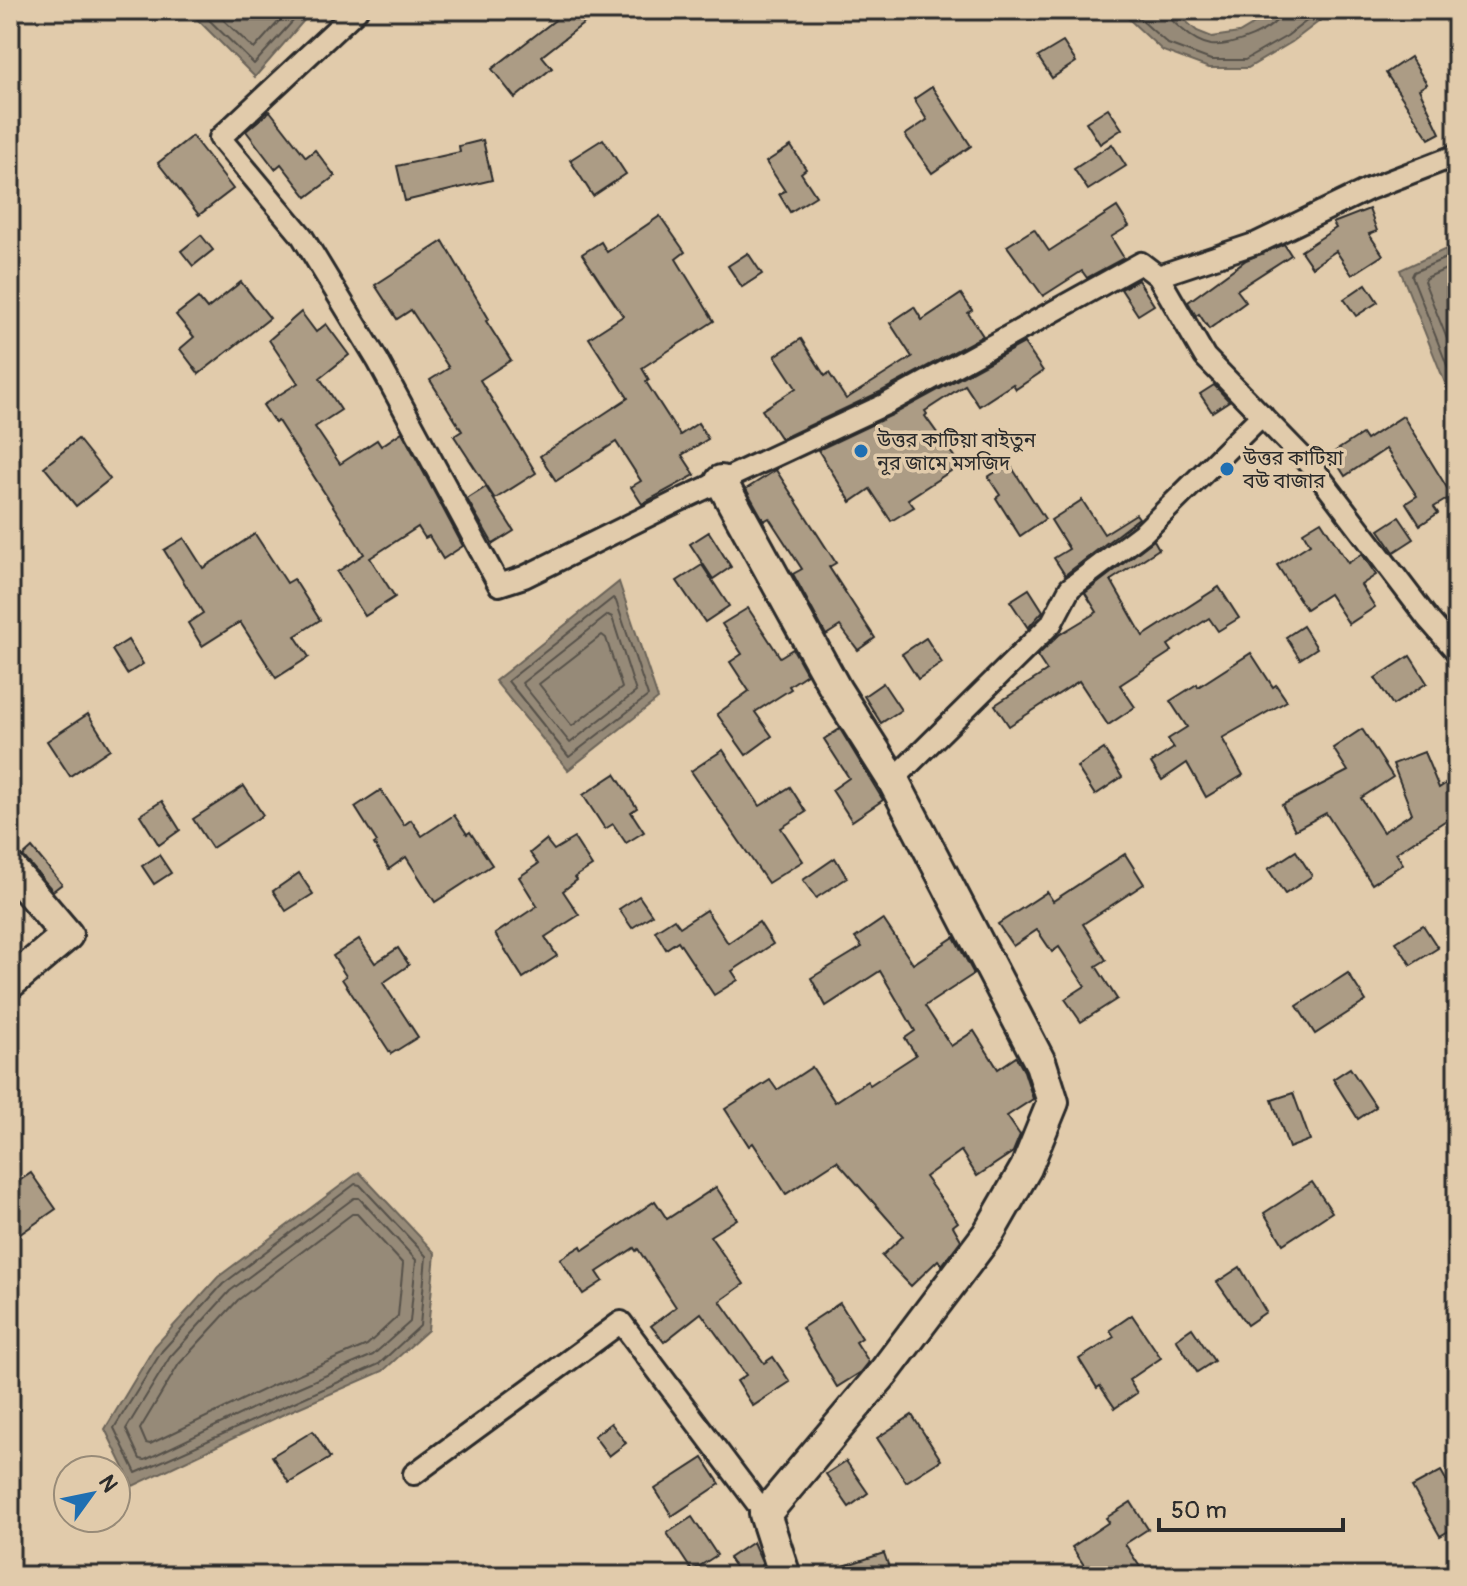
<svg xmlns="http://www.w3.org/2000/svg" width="1467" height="1586" viewBox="0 0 1467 1586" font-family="Pangolin,'Noto Sans Bengali',sans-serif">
<rect width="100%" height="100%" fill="#e1cbab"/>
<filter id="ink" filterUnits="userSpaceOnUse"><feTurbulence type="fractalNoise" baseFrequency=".0125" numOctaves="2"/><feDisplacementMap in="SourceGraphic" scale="16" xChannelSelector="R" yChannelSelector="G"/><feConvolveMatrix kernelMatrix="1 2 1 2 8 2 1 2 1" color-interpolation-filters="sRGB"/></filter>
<g filter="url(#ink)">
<g fill="#968a78" stroke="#6b6459" stroke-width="2">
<path d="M188 10H313L255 77Z"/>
<path d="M1119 10H1173L1197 31 1212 37 1239 33 1278 10H1334L1292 42 1248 68H1209L1163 51Z"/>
<path d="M1457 244V413L1400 270Z"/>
<path d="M619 582 658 699 568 770 495 681Z"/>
<path d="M359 1172 435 1253 428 1330 383 1371 284 1414 133 1486 105 1429 155 1346 218 1277Z"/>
</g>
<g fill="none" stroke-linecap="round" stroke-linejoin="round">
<g stroke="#56514a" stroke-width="2">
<path d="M199 10 254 64 303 10"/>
<path d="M213 10 254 49 289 10"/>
<path d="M1130 10 1168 44 1211 60H1245L1287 36 1321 10"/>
<path d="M1168 10C1169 19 1175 24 1183 30 1191 37 1200 43 1211 45 1230 48 1279 30 1282 10"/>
<path d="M1457 253 1414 272 1412 276 1457 391"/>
<path d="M1457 264 1426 278 1424 281 1457 364"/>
<path d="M613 598 616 601 648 696 569 757 508 681Z"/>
<path d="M608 615 612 617 636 692 570 743 522 683Z"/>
<path d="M602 635 606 638 622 688 572 726 539 684Z"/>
<path d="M355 1184 360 1185 426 1256 420 1326 379 1364 136 1473 114 1428 162 1351 223 1284Z"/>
<path d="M354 1198H359L416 1260 410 1322 373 1355 276 1397 145 1460 140 1459 126 1429 170 1357 230 1291Z"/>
<path d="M352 1214H357L403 1264 398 1316 367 1345 271 1386 150 1444 146 1443 140 1429 179 1364 238 1300Z"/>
</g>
</g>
<g fill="#ac9c85" stroke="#2b2b2b" stroke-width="2">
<path d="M547 10H601L542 56 552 68 515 98 492 69 555 20Z"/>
<path d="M1063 42 1076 62 1052 78 1038 57Z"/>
<path d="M1410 57 1427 84 1419 89 1440 133 1429 139 1386 73Z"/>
<path d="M932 87 971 146 932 173 905 135 927 120 914 99Z"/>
<path d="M1108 108 1122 129 1100 144 1086 122Z"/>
<path d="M270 111 306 157 315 150 335 176 307 197 281 164 275 169 246 131Z"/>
<path d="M192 136 233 189 199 215 158 163Z"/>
<path d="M603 139 626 174 593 196 570 160Z"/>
<path d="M483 140 492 180 405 201 397 166 460 152 459 146Z"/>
<path d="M1112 144 1126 166 1088 190 1074 169Z"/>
<path d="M791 146 806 169 801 173 816 196 790 212 779 194 785 191 766 162Z"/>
<path d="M1117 207 1129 226 1111 237 1124 258 1087 278 1082 271 1043 296 1007 246 1034 229 1049 251Z"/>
<path d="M1369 209 1377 231 1369 234 1383 255 1352 275 1336 251 1312 267 1301 251 1336 228 1333 223Z"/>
<path d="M660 216 685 252 676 259 714 321 642 368 649 380 646 382 680 435 698 423 708 439 682 455 695 475 642 504 631 487 641 481 616 442 556 481 540 456 628 398 589 338 623 316 582 254 601 242 607 252Z"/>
<path d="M201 235 213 250 193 266 181 251Z"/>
<path d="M443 241 489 319 486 321 511 360 480 380 536 473 495 499 454 436 462 431 430 380 449 368 411 310 397 319 375 285Z"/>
<path d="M1284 244 1291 255 1237 290 1246 302 1209 329 1199 314 1196 316 1188 302 1246 260Z"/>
<path d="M748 253 762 274 742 287 728 266Z"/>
<path d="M1138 280 1154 305 1138 315 1121 289Z"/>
<path d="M241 282 270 318 199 374 180 349 194 337 176 315 198 298 207 309Z"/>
<path d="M1366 284 1378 302 1356 316 1344 299Z"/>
<path d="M961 294 972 310 968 313 983 336 882 391 781 439 762 410 796 388 775 356 801 339 825 376 829 373 846 399 912 357 890 323 914 307 922 320Z"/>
<path d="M301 312 316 332 326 324 349 355 320 378 341 410 315 427 340 464 377 440 381 446 402 432 463 546 443 559 429 536 425 538 418 527 370 558 395 597 365 616 337 572 364 554 278 421 275 423 263 405 298 383 269 340Z"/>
<path d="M1024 343 1043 371 1016 389 1013 384 979 406 965 385 925 411 927 414 925 416 960 465 908 499 914 507 891 521 870 489 851 502 818 450 894 414Z"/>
<path d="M1214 385 1229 401 1212 412 1200 394Z"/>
<path d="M1403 416 1452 496 1434 507 1438 513 1420 525 1406 503 1417 496 1386 449 1345 476 1331 454 1362 434 1366 440Z"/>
<path d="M78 439 110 479 76 506 44 467Z"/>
<path d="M1009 463 1045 519 1020 536 996 498 1000 495 988 477Z"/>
<path d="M776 470 836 563 829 567 875 638 858 650 840 626 826 635 793 574 802 569 769 518 764 521 746 489Z"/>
<path d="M486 487 514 531 493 544 467 499Z"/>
<path d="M1082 500 1104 534 1136 514 1139 518 1065 575 1054 558 1069 549 1051 520Z"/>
<path d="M1399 517 1414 539 1394 552 1379 530Z"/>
<path d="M1321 521 1348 563 1362 554 1376 575 1361 585 1375 607 1349 624 1329 594 1306 609 1277 565 1310 544 1303 532Z"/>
<path d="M709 532 731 567 713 579 690 544Z"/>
<path d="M255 534 287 583 294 579 320 620 295 636 309 657 276 678 240 622 202 646 188 623 203 613 164 550 184 538 203 568Z"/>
<path d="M1154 540 1159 549 1111 580 1143 636 1219 587 1239 618 1218 631 1209 618 1168 645 1172 651 1120 685 1135 707 1108 725 1079 681 1009 726 995 705 1047 671 1037 656 1059 635 1097 612 1085 593Z"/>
<path d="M702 565 729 606 705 622 677 581Z"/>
<path d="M1029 589 1043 611 1028 628 1010 601Z"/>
<path d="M748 608 780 657 793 649 807 674 789 686 791 689 755 712 772 736 746 755 717 714 749 691 730 662 742 654 722 624Z"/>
<path d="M1303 626 1317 648 1300 659 1286 637Z"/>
<path d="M926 638 942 663 918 679 902 654Z"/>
<path d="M128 640 143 664 127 674 112 650Z"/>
<path d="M1251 653 1273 687 1276 685 1287 701 1222 738 1243 775 1206 797 1187 763 1162 780 1151 763 1174 748 1168 739 1187 727 1170 701 1197 684 1198 687Z"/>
<path d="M1410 656 1427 683 1393 705 1375 678Z"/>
<path d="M883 683 901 710 881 723 864 696Z"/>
<path d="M88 714 110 749 70 776 47 741Z"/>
<path d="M840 729 883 800 852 821 832 790 849 778 824 739Z"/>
<path d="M1362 729 1393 777 1361 798 1383 832 1412 813 1393 764 1424 752 1439 788 1457 776V813L1396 853 1403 864 1372 884 1326 813 1295 830 1282 805 1348 771 1333 748Z"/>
<path d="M1104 749 1122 777 1095 795 1077 767Z"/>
<path d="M723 750 760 806 790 787 806 812 781 828 803 861 768 883 691 771Z"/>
<path d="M615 774 637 808 631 812 644 832 626 843 613 824 605 829 583 795Z"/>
<path d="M244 786 263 815 212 848 193 819Z"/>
<path d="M381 790 404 825 411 820 422 836 454 815 467 834 470 832 492 865 435 902 406 857 389 869 374 844 377 842 355 807Z"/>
<path d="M162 801 180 830 159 845 140 815Z"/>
<path d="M574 838 592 866 575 877 577 880 563 891 579 915 545 937 557 956 523 978 495 934 537 906 519 877 538 864 530 853 546 840 554 850Z"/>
<path d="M32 848 62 884 53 891 23 856Z"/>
<path d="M1296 851 1312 876 1285 894 1268 869Z"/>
<path d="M1125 854 1144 884 1083 924 1106 960 1096 966 1117 999 1081 1022 1065 999 1085 986 1059 947 1052 952 1037 930 1013 946 998 924 1047 892 1053 901Z"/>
<path d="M159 855 171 873 154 884 142 866Z"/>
<path d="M835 858 847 878 816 898 803 880Z"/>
<path d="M299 873 313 894 286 911 273 891Z"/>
<path d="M639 896 652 915 632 928 619 909Z"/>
<path d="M706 910 728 943 759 922 773 944 732 971 738 980 714 995 678 941 666 949 655 931 674 919 680 927Z"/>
<path d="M883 919 913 964 954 937 974 974 925 1006 951 1046 974 1031 998 1069 1016 1057 1024 1071 1033 1099 1007 1116 1020 1135 1013 1152 977 1176 961 1151 925 1177 958 1222 953 1226 961 1240 942 1265 938 1260 911 1286 882 1256 903 1236 837 1161 786 1194 753 1143 749 1146 725 1109 770 1080 777 1090 812 1067 835 1102 867 1081 870 1085 916 1055 905 1038 915 1031 880 971 826 1006 811 978 862 947 855 938Z"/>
<path d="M1423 925 1438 948 1411 965 1396 942Z"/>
<path d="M359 939 375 963 398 948 409 965 383 983 418 1037 391 1054 342 979 346 976 333 956Z"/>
<path d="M1348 973 1366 1001 1315 1034 1297 1006Z"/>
<path d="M1350 1068 1376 1107 1358 1119 1333 1079Z"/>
<path d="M1293 1093 1310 1140 1289 1148 1272 1100Z"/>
<path d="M31 1173 56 1209 10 1241V1187Z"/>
<path d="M1312 1182 1332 1212 1283 1244 1264 1213Z"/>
<path d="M716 1187 737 1219 710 1236 744 1284 720 1301 764 1363 773 1357 790 1382 753 1406 737 1381 746 1375 701 1313 664 1342 651 1326 676 1307 638 1249 636 1251 634 1248 597 1272 603 1281 583 1294 560 1259 581 1246 583 1250 655 1201 667 1219Z"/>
<path d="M1240 1267 1266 1312 1247 1325 1217 1282Z"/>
<path d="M840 1303 862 1338 856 1342 869 1362 861 1372 837 1387 802 1328Z"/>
<path d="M1132 1315 1161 1358 1129 1380 1137 1393 1115 1408 1100 1386 1097 1388 1079 1359 1114 1337 1110 1330Z"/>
<path d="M1192 1328 1214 1361 1197 1372 1176 1339Z"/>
<path d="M912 1415 941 1460 906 1482 877 1438Z"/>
<path d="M611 1423 626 1443 609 1456 594 1436Z"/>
<path d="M313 1431 330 1458 289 1483 272 1456Z"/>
<path d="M703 1458 720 1484 672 1516 655 1489Z"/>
<path d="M846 1461 868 1493 849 1507 826 1474Z"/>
<path d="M1441 1471 1457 1499V1526L1440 1536 1412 1487Z"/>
<path d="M1131 1502 1148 1529 1125 1544 1146 1576H1091L1072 1547 1109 1522 1106 1518Z"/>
<path d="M692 1517 717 1555 692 1571 667 1533Z"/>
<path d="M753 1542 763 1565 746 1576H741L729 1558Z"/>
<path d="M884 1553 892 1576H826L825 1572Z"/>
</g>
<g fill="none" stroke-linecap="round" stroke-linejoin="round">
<defs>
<g id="street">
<path d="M357 10 220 138 302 236 378 361 499 585 524 577 676 502 888 403 1141 263 1158 276 1205 357 1313 468 1428 619 1457 652"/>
<path d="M1158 276 1257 243 1369 189 1457 155"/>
<path d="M893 780 1051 624 1070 588 1144 532 1262 415"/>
<path d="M414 1474 621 1322 765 1514"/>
</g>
<g id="secondary">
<path d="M721 481 836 690 893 780 1041 1064 1053 1102 1026 1168 988 1234 884 1372 765 1514 785 1576"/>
<path d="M10 868 67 935 10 983"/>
</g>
</defs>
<use href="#street" stroke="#2b2b2b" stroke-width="26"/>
<use href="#secondary" stroke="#2b2b2b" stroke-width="36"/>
<use href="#street" stroke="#e1cbab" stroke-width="20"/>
<use href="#secondary" stroke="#e1cbab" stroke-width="30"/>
</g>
</g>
<g fill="#1f6fb2" stroke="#e1cbab" stroke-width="3">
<circle cx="861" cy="451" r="8"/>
<circle cx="1227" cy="469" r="8"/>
</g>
<g text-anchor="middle" stroke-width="7" stroke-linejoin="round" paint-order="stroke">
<g font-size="20" fill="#2b2b2b" stroke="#e1cbab" text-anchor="start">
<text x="877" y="447">উত্তর কাটিয়া বাইতুন<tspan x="877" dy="23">নূর জামে মসজিদ</tspan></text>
<text x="1243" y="465">উত্তর কাটিয়া<tspan x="1243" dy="23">বউ বাজার</tspan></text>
</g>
</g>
<rect width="1467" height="1586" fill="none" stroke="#e1cbab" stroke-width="40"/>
<rect x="20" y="20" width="1427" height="1546" fill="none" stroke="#2b2b2b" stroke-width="3" filter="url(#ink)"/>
<g transform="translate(92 1494) rotate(57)"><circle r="38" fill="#e1cbab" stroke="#988b78" stroke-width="2"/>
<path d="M0-6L14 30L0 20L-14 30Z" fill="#1f6fb2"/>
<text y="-12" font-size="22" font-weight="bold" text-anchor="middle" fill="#2b2b2b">N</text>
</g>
<path d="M1159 1518v12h184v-12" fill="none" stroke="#2b2b2b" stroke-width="4"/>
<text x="1171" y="1518" font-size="24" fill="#2b2b2b" stroke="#e1cbab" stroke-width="6" paint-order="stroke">50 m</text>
</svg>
